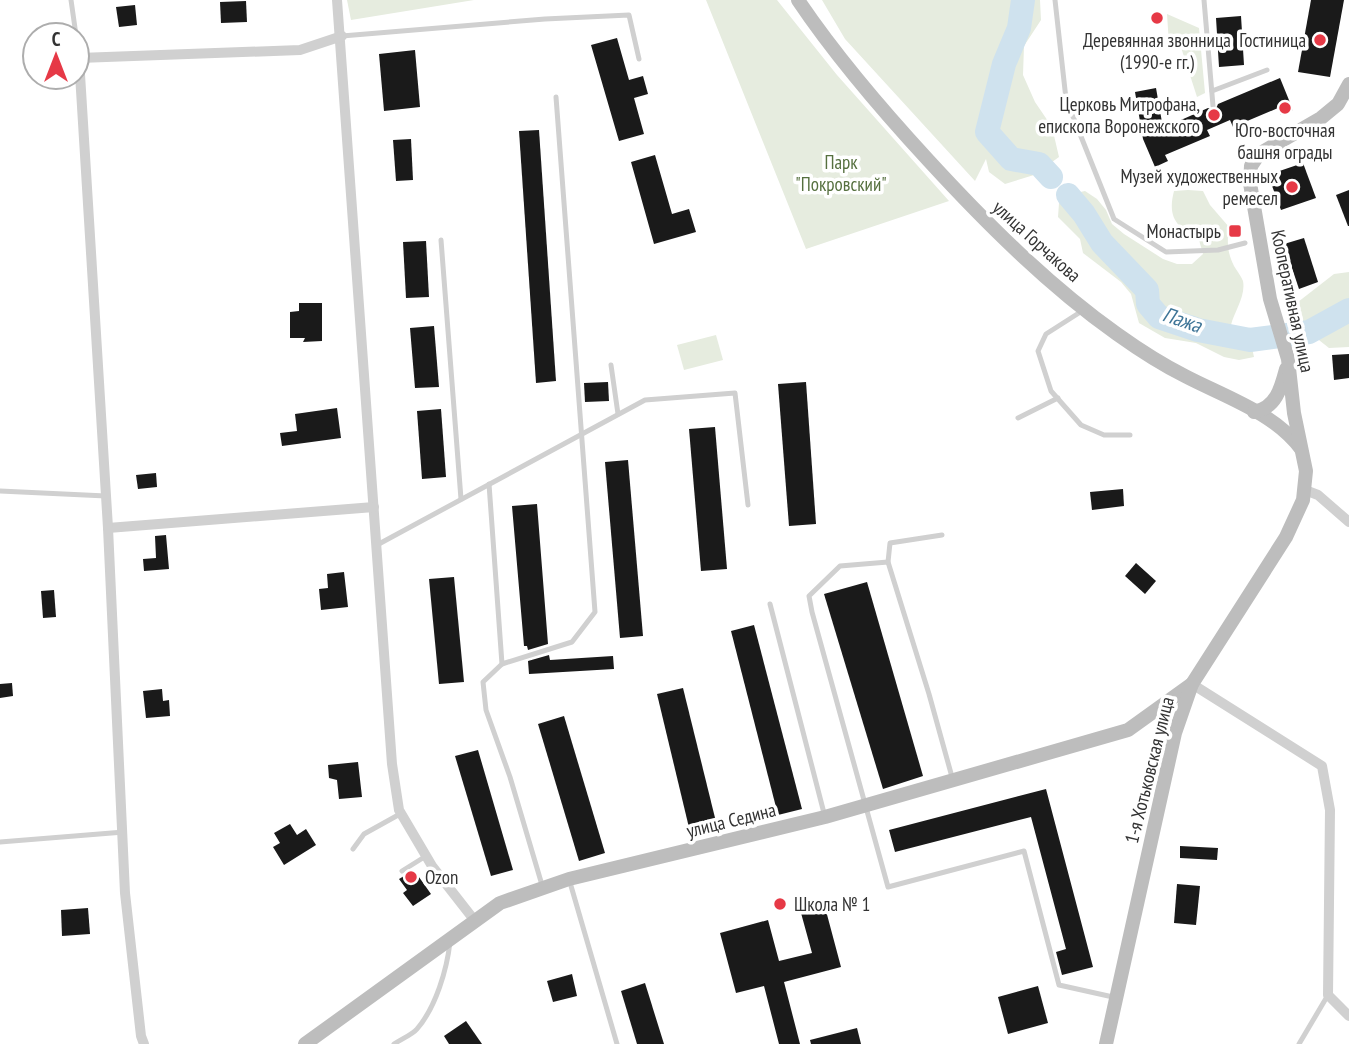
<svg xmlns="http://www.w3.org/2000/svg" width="1349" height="1044" viewBox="0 0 1349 1044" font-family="'PT Sans Narrow',sans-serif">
<rect width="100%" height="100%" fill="#fff"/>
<g fill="#e6ecdf">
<path d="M347 0H474L351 20Z"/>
<path d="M706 0H777L837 75 949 201 806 249Z"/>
<path d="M822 0H1040L1041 20 1024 46 1023 75 1035 102 1052 127 1059 157 1034 175 1005 184 989 172 986 159 975 181 845 39Z"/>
<path d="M1167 14 1199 28 1205 93 1197 97 1179 41 1169 44Z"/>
<path d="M1188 190 1203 191 1210 205 1229 227C1227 242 1227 252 1234 266 1237 271 1241 276 1243 281 1246 296 1234 312 1231 325L1252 348 1254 357 1239 360 1224 357 1196 343 1165 338 1139 323 1131 294 1121 282 1083 253 1080 239 1058 217 1059 203 1071 194 1085 191 1097 199 1106 210 1112 224 1124 234 1163 259 1177 264H1192L1203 254 1199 240C1177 227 1167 218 1174 191Z"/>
<path d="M1349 272V347L1329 348C1311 333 1297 327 1298 302L1334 274Z"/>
<path d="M716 335 723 360 684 370 677 345Z"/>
</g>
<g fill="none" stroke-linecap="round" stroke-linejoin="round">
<g stroke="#cfe2ee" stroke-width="24">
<path d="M1023 0 1019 28 1004 64 987 132 1011 159 1039 164 1051 177"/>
<path d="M1068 195 1084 214 1102 243 1147 290 1148 304 1159 317 1198 330 1250 340 1309 332 1349 310"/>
</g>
</g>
<g fill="#1a1a1a">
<path d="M1311 0H1344L1330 77 1298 72Z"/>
<path d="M246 1 247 22 221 23 220 2Z"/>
<path d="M135 5 137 25 119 27 116 7Z"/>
<path d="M1241 16 1244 65 1219 67 1216 18Z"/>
<path d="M617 38 629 80 643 76 648 94 634 98 644 134 619 141 591 45Z"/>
<path d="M415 50 420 107 384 111 379 54Z"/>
<path d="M1280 78 1293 110 1281 115 1278 108 1233 127 1230 120 1207 130 1210 136 1165 155 1168 161 1155 167 1143 139 1135 92 1156 88 1163 128 1208 108 1215 111 1218 104Z"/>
<path d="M539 130 556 381 536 383 519 131Z"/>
<path d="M411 139 413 180 396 181 393 140Z"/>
<path d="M655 155 672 214 689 209 696 232 654 244 631 162Z"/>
<path d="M1303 163 1316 198 1281 210 1268 175Z"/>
<path d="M1349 190V226H1348L1336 195Z"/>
<path d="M1304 238 1318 282 1299 289 1284 244Z"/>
<path d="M426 241 429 297 406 298 403 242Z"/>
<path d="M299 303H322V341L303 342 305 338H290V312L299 311Z"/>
<path d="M434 326 439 387 415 388 410 328Z"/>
<path d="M1349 354V378L1334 380 1332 355Z"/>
<path d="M608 382 609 401 585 402 584 383Z"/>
<path d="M806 382 816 524 789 526 778 384Z"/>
<path d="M337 408 341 438 282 446 280 433 297 431 295 414Z"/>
<path d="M441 409 446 477 422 479 417 411Z"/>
<path d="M715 427 727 569 701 571 689 429Z"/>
<path d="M628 460 643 636 620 638 605 462Z"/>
<path d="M156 473 157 487 138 489 136 475Z"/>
<path d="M1123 489 1124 506 1092 510 1090 492Z"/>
<path d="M537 504 548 644 528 650 527 646H524L512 506Z"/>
<path d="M166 535 169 569 144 571 143 559 156 558 155 536Z"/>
<path d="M1136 563 1156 581 1145 594 1125 576Z"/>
<path d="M344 572 348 607 321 610 319 589 328 588 327 574Z"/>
<path d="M454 577 464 682 439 684 429 579Z"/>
<path d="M867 582 923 776 883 789 824 594Z"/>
<path d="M54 590 56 617 43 618 41 591Z"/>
<path d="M754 625 802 809 778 815 731 631Z"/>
<path d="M549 655 550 660 613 656 614 669 529 674 528 661Z"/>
<path d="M12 683 13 696 0 698V684Z"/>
<path d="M683 688 718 830 691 836 657 694Z"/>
<path d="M162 689 163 701 169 700 170 716 146 718 143 691Z"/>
<path d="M564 716 605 853 579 861 538 724Z"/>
<path d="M478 750 513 870 491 876 455 756Z"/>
<path d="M358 762 362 797 339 799 337 780 329 778 328 765Z"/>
<path d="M1046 789 1093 967 1062 975 1056 952 1066 949 1031 817 895 852 889 830Z"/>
<path d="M290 824 297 835 306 829 316 845 284 865 273 847 280 843 274 833Z"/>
<path d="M1180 846 1218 848 1217 860 1180 858Z"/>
<path d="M414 870 431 894 413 906 403 893 407 890 399 879Z"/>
<path d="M1177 884 1200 886 1196 925 1174 923Z"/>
<path d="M825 907 841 967 784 982 800 1044H779L764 986 736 993 720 933 768 920 779 961 812 953 801 913Z"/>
<path d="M88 908 90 934 62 936 61 910Z"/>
<path d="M572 974 577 996 553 1002 547 981Z"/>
<path d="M645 983 664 1044H637L621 991Z"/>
<path d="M1038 986 1048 1023 1008 1034 998 997Z"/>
<path d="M466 1021 482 1044H449L444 1036Z"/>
<path d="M857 1028 861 1044H811L810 1040Z"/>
</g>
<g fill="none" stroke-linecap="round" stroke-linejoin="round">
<g stroke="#d0d0d0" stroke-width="5">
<path d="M71 0 76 35"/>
<path d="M1055 0 1066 99 1114 219 1166 252 1218 250 1245 243"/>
<path d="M1204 0 1213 106"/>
<path d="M342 36 545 19 629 15 639 59"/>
<path d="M77 45 79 58"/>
<path d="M1212 91 1267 70"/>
<path d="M441 240 461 499"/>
<path d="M1082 311 1046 334 1038 351 1051 391 1081 425 1104 435H1130"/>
<path d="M611 365 618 414"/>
<path d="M1018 418 1058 398"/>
<path d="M489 484 502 664 572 642 595 612 556 97"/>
<path d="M0 491 106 496"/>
<path d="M942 535 890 543 888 562 929 694 952 777"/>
<path d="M377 545 645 400 735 393 748 505"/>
<path d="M888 562 840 566 809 596 812 612 888 887 1024 851 1059 985 1113 997"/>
<path d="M770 604 825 817"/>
<path d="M502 664 483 682 486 710 510 777 542 885"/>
<path d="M0 842 124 832"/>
<path d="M353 849 364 834 400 814"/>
<path d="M402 871 426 856"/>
<path d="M569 879 617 1044"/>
<path d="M394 1044C401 1039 412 1035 417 1029 436 1007 447 969 450 942"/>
<path d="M1299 1044 1328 995"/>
</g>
<g stroke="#d0d0d0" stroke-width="10">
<path d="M337 0 392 764 399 810 432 866 475 921"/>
<path d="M1305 490 1318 495 1349 522"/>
<path d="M108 528 374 507"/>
<path d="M1192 684 1322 766 1330 810 1328 995 1349 1016"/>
<path d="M144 1044 141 1036 125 893 108 528 79 58 300 50 342 36"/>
</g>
<g stroke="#bdbdbd" stroke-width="14">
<path d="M798 0C837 58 882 110 929 161 986 223 1048 285 1117 334 1138 349 1161 364 1185 376 1223 396 1275 413 1301 449"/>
<path d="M1254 412C1276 408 1281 388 1286 369"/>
<path d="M305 1044 500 903 569 879 825 817 1128 730 1192 684"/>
<path d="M1106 1044 1175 733 1192 684 1286 537 1303 500 1306 471 1294 413 1288 359 1270 299 1250 183 1251 166 1259 154 1321 118 1338 104 1349 84"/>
</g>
</g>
<g fill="#e63946" stroke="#fff" stroke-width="2.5">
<circle cx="1157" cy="18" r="7"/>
<circle cx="1320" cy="40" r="7"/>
<circle cx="1285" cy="108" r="7"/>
<circle cx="1214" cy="115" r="7"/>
<circle cx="1292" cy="187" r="7"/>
<rect x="1228" y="224" width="14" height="14" rx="3.5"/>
<circle cx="411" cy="877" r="7"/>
<circle cx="780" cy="904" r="7"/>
</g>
<g text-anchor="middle" stroke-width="7" stroke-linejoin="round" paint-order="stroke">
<g font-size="19" fill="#333" stroke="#fff" text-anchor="end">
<text x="1157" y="47" text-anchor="middle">Деревянная звонница<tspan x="1157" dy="22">(1990-е гг.)</tspan></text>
<text x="1306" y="47">Гостиница</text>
<text x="1200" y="111">Церковь Митрофана,<tspan x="1200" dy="22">епископа Воронежского</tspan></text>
<text x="1285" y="137" text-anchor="middle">Юго-восточная<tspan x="1285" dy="22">башня ограды</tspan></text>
<text x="1278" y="183">Музей художественных<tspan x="1278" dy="22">ремесел</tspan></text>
<text x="1221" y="238">Монастырь</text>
<text x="425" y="884" text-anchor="start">Ozon</text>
<text x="794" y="911" text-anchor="start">Школа № 1</text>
</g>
<g font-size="19" fill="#56703f" stroke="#fff">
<text x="841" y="169">Парк<tspan x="841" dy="22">"Покровский"</tspan></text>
</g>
<g font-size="19" fill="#333" stroke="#fff">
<text transform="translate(1037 241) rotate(42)" y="7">улица Горчакова</text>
<text transform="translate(1293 301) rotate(78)" y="7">Кооперативная улица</text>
<text transform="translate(1149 770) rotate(-76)" y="7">1-я Хотьковская улица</text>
<text transform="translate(731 820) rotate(-14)" y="7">улица Седина</text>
</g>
<g font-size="21" font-style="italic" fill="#3f7597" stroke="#fff">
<text transform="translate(1182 320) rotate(19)" y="7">Пажа</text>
</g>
</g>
<g transform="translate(56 56)"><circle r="33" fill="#ffffff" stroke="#adadad" stroke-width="2"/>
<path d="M0-5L12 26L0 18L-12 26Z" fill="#e63946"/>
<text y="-10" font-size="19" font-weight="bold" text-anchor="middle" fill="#333333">С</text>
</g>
</svg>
